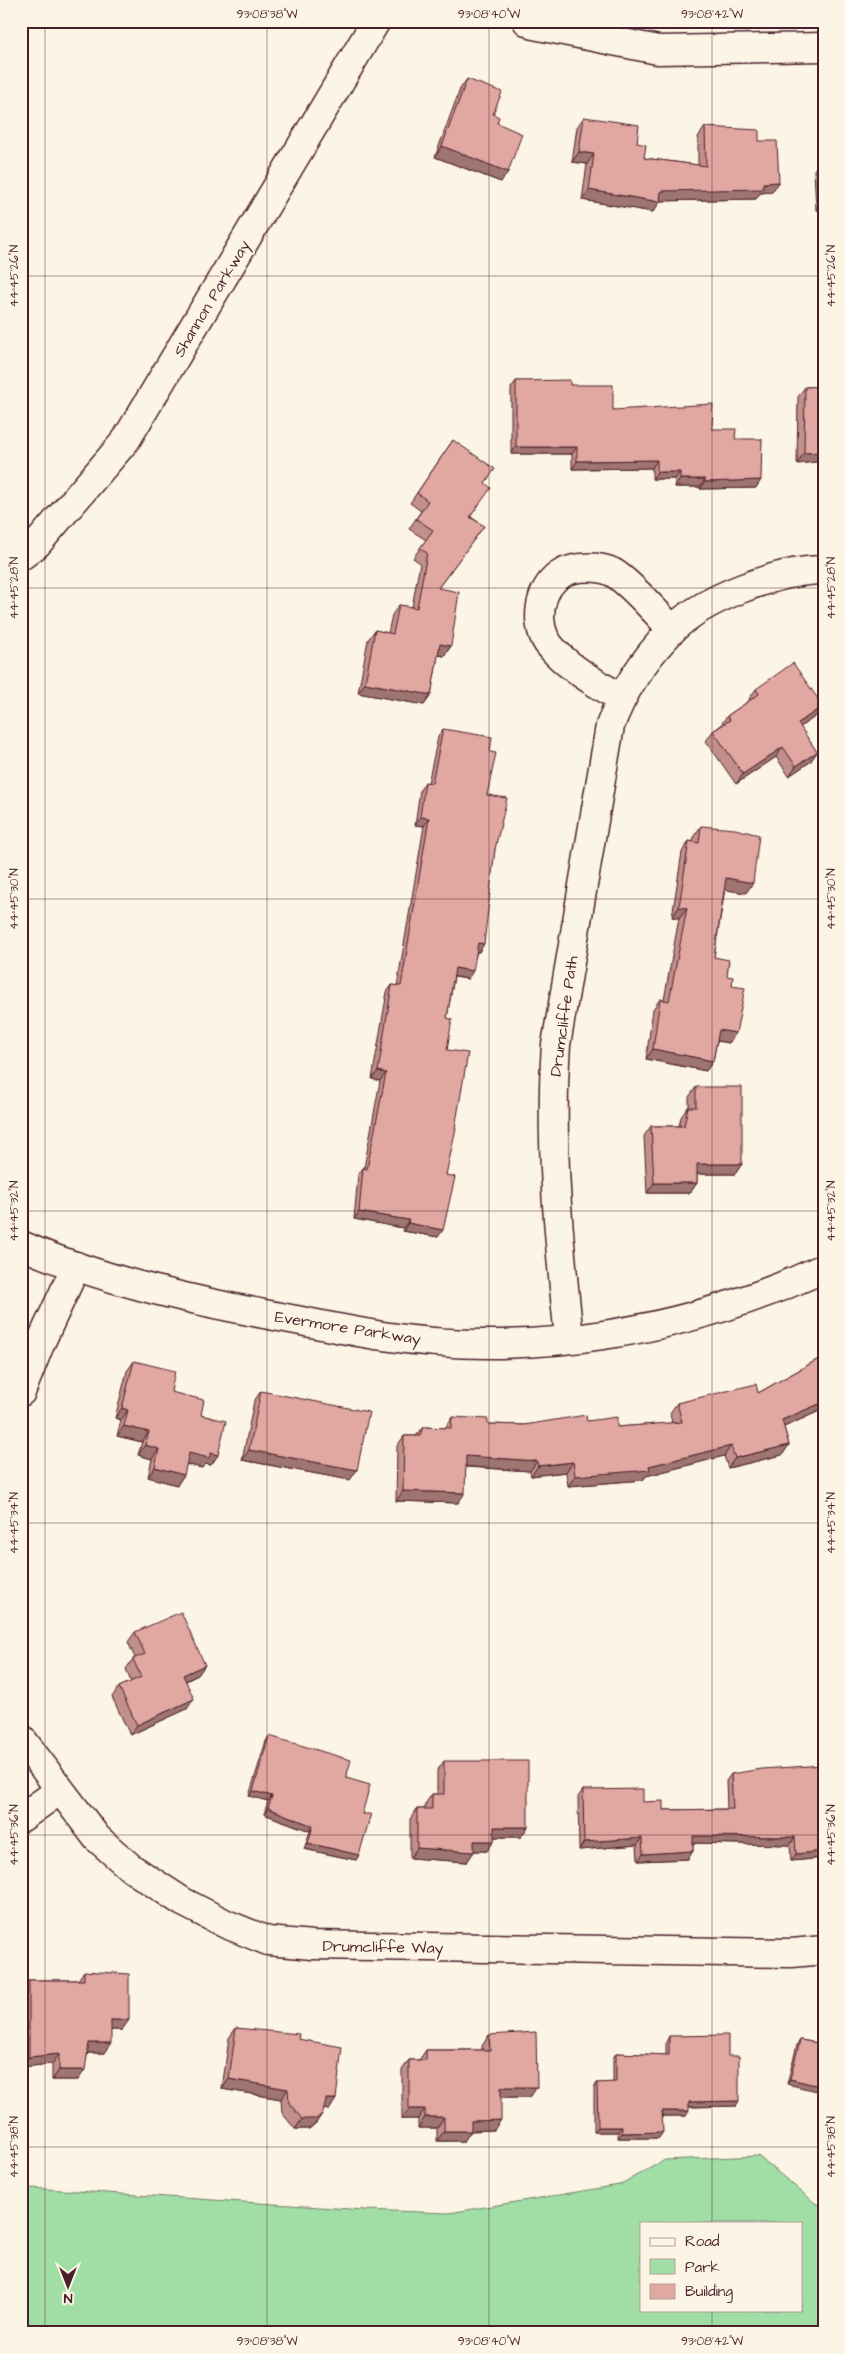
<svg xmlns="http://www.w3.org/2000/svg" width="845" height="2354" viewBox="0 0 845 2354" font-family="'Architects Daughter',sans-serif">
<rect width="100%" height="100%" fill="#fcf5e5"/>
<filter id="ink" filterUnits="userSpaceOnUse"><feTurbulence type="fractalNoise" baseFrequency=".02" numOctaves="2"/><feDisplacementMap in="SourceGraphic" scale="10" xChannelSelector="R" yChannelSelector="G"/><feConvolveMatrix kernelMatrix="1 2 1 2 8 2 1 2 1" color-interpolation-filters="sRGB"/></filter>
<g filter="url(#ink)">
<path fill="#a0dea6" stroke="#757e68" fill-rule="evenodd" d="M758 2156 815 2203 824 2207V2333H21V2190L31 2188 365 2210 449 2213 619 2185 665 2160ZM641 2223H801V2310H641Z"/>
<g fill="none" stroke-linecap="round" stroke-linejoin="round">
<defs>
<g id="minor">
<path d="M527 21 534 25 658 50 824 47"/>
<path d="M620 698C597 683 568 668 550 646 533 626 538 586 563 573 575 566 599 566 612 572 627 580 660 616 672 630"/>
<path d="M21 1245C99 1279 182 1298 264 1314 304 1321 343 1330 383 1336 531 1359 689 1331 824 1268"/>
<path d="M569 1338C559 1240 549 1143 556 1045L610 726C623 690 644 659 671 631 703 598 779 570 824 570"/>
<path d="M21 1392 40 1344 76 1266"/>
<path d="M21 1738 97 1838 131 1868 183 1902 226 1924 268 1941 312 1945 792 1953 824 1950"/>
<path d="M21 1818 60 1790"/>
</g>
<path id="tertiary" d="M21 556 37 544 126 440 376 21"/>
</defs>
<use href="#minor" stroke="#4a1f2b" stroke-width="31"/>
<use href="#tertiary" stroke="#4a1f2b" stroke-width="31"/>
<use href="#minor" stroke="#fcf5e5" stroke-width="28"/>
<use href="#tertiary" stroke="#fcf5e5" stroke-width="28"/>
</g>
<g fill="#c2908a" stroke="#4a1f2b">
<path d="M467 79 493 114 497 123 501 182 435 157 460 89Z"/>
<path d="M584 117 637 143 644 158 698 165V137L705 127 759 141 772 192 760 193 756 199 660 201 653 212 582 200 587 164 572 162 577 127Z"/>
<path d="M821 160 824 210H816L814 170Z"/>
<path d="M516 381 570 385 613 410 712 429 735 439 756 488 700 489V487H675V479H652V468L572 469V454H511V388Z"/>
<path d="M824 386V461L797 464 798 397 805 387Z"/>
<path d="M453 440 485 483 471 517 484 526 438 588 451 646 444 656 438 655 431 695 424 705 358 693 368 640 375 630 388 633 392 615 399 605 412 607 420 563 413 558 426 540 409 529 421 511 410 503Z"/>
<path d="M756 689 823 706 816 716 800 727 817 752 810 762 789 776 776 757 736 784 706 741 713 731 720 726 727 716 750 700 749 699Z"/>
<path d="M443 729 490 752 487 795 495 849 479 952H477L468 979 454 977 447 1018 446 1175 438 1237 403 1231V1228L354 1219 358 1175 363 1168H364L380 1081 372 1079 387 992 392 985 397 986 424 826 415 825 420 790 425 782 428 783 438 737Z"/>
<path d="M701 826 746 893 725 889 714 957 727 976 732 986 736 1033 729 1043 717 1041 713 1061 706 1071 646 1059 653 1009 660 999 664 1000 679 918 672 917 682 852 689 841 693 842 694 836Z"/>
<path d="M696 1087 742 1164 735 1174H697V1183L690 1193H647L644 1136 651 1126H679L681 1117 688 1107H689V1097Z"/>
<path d="M824 1356V1409L784 1427 789 1445 782 1455 728 1468 724 1456 646 1476 643 1480 568 1486 566 1472 531 1476 530 1471 466 1467 458 1503 396 1501 397 1446 404 1436H416L423 1427 445 1428 452 1417 488 1424 524 1425 587 1421 617 1427 672 1423 670 1413 677 1403 758 1393Z"/>
<path d="M134 1361 171 1392 201 1415 218 1455 211 1465 206 1464 202 1468 186 1464 184 1475 177 1485 148 1477 152 1459 138 1455 142 1442 117 1436 121 1420 115 1418 127 1371Z"/>
<path d="M261 1391 350 1480 242 1460 254 1401Z"/>
<path d="M135 1632 205 1665 198 1675 186 1681 187 1709 130 1735 112 1697 119 1687 131 1682 126 1669 133 1659 135 1658 128 1642Z"/>
<path d="M269 1736 346 1778 362 1814 359 1855 356 1860 304 1849 310 1831 264 1814 268 1801 249 1796 266 1741Z"/>
<path d="M444 1761 521 1837H494V1841L487 1851H474L467 1862 410 1858V1819L417 1809H425V1804L432 1794H437V1771Z"/>
<path d="M824 1765V1858L791 1861 790 1845 693 1843V1851L688 1859 638 1861 637 1845 579 1850 578 1797 583 1790 643 1802 663 1810 727 1809 726 1781 731 1774Z"/>
<path d="M84 1971 122 2030H111L104 2053H88L78 2080H52V2064L22 2067V1990L29 1980H78Z"/>
<path d="M236 2028 298 2039 336 2099 329 2110 324 2109 316 2123 309 2129H295L282 2113 281 2099 222 2089 229 2038Z"/>
<path d="M489 2035 537 2087 530 2097H501L494 2130 471 2131 464 2141H437V2128H418V2119H402V2070L409 2060H419L426 2050H482V2046Z"/>
<path d="M669 2036 728 2056 736 2106 689 2107 686 2116H662L659 2138H618V2132H594V2088L597 2083H613V2058L616 2053 666 2055V2042Z"/>
<path d="M800 2040 824 2044 787 2084 797 2045Z"/>
</g>
<g fill="#9e7571" stroke="#4a1f2b">
<path d="M442 146 508 172 501 182 435 157Z"/>
<path d="M579 152 594 154 587 164 572 162Z"/>
<path d="M779 182 772 192 760 193 756 199 654 201 661 191Z"/>
<path d="M589 190 660 202 653 212 582 200Z"/>
<path d="M823 200H824V210H816Z"/>
<path d="M516 447H577L572 454H511Z"/>
<path d="M824 452V461L797 464 804 453Z"/>
<path d="M657 460 652 468 572 469 577 461Z"/>
<path d="M657 472H680L675 479H652Z"/>
<path d="M680 479H705L700 487H675Z"/>
<path d="M761 480 756 488 700 489 705 482Z"/>
<path d="M440 644 451 646 444 656 433 654Z"/>
<path d="M365 683 431 695 424 705 358 693Z"/>
<path d="M823 706 816 716 791 733 798 723Z"/>
<path d="M783 747 776 757 736 784 743 774Z"/>
<path d="M817 752 810 762 789 776 796 766Z"/>
<path d="M420 817 429 818 424 826 415 825Z"/>
<path d="M726 878 753 883 746 893 719 889Z"/>
<path d="M679 907 687 908 679 918 672 917Z"/>
<path d="M478 943 484 944 479 952 473 951Z"/>
<path d="M455 968 473 971 468 979 450 976Z"/>
<path d="M719 1030 736 1033 729 1043 712 1040Z"/>
<path d="M653 1049 713 1061 706 1071 646 1059Z"/>
<path d="M378 1071 386 1073 380 1081 372 1079Z"/>
<path d="M697 1164H742L735 1174H690Z"/>
<path d="M654 1183H697L690 1193H647Z"/>
<path d="M359 1212 409 1220 403 1228 354 1219Z"/>
<path d="M408 1223 443 1230 438 1237 403 1231Z"/>
<path d="M824 1402V1409L775 1431 782 1420Z"/>
<path d="M122 1408 128 1410 121 1420 115 1418Z"/>
<path d="M124 1426 149 1432 142 1442 117 1436Z"/>
<path d="M145 1445 159 1449 152 1459 138 1455Z"/>
<path d="M789 1445 782 1455 728 1468 735 1458Z"/>
<path d="M731 1446 724 1456 646 1476 643 1480 568 1486 575 1476 649 1466Z"/>
<path d="M249 1450 357 1470 350 1480 242 1460Z"/>
<path d="M189 1453H211L218 1455 211 1465 206 1464 202 1468 182 1463Z"/>
<path d="M466 1456 537 1461 530 1471 459 1466Z"/>
<path d="M573 1462 566 1472 531 1476 538 1466Z"/>
<path d="M155 1467 184 1475 177 1485 148 1477Z"/>
<path d="M403 1491 465 1493 458 1503 396 1501Z"/>
<path d="M205 1665 198 1675 176 1685 183 1675Z"/>
<path d="M194 1699 187 1709 130 1735 137 1725Z"/>
<path d="M253 1791 272 1796 268 1801 249 1796Z"/>
<path d="M268 1808 313 1826 310 1831 264 1814Z"/>
<path d="M494 1827H528L521 1837H487Z"/>
<path d="M693 1836 795 1837 790 1845 688 1843Z"/>
<path d="M642 1838 637 1845 579 1850 584 1842Z"/>
<path d="M474 1841H494L487 1851H467Z"/>
<path d="M308 1843 359 1855 356 1860 304 1849Z"/>
<path d="M417 1848 474 1852 467 1862 410 1858Z"/>
<path d="M693 1851 688 1859 638 1861 643 1854Z"/>
<path d="M824 1851V1858L791 1861 796 1854Z"/>
<path d="M111 2020H129L122 2030H104Z"/>
<path d="M89 2043H111L104 2053H82Z"/>
<path d="M59 2054 52 2064 22 2067 29 2057Z"/>
<path d="M59 2070H85L78 2080H52Z"/>
<path d="M229 2079 288 2089 281 2099 222 2089Z"/>
<path d="M790 2079 824 2087V2093L787 2084Z"/>
<path d="M501 2087H537L530 2097H494Z"/>
<path d="M326 2099H336L329 2110 319 2109Z"/>
<path d="M739 2101 736 2106 685 2107 689 2102Z"/>
<path d="M409 2109H425L418 2119H402Z"/>
<path d="M662 2111H689L686 2116H659Z"/>
<path d="M323 2113 316 2123 309 2129H295L302 2119Z"/>
<path d="M425 2117H444L437 2128H418Z"/>
<path d="M501 2120 494 2130 464 2131 471 2121Z"/>
<path d="M598 2127H622L618 2132H594Z"/>
<path d="M444 2131H471L464 2141H437Z"/>
<path d="M663 2132 659 2138H618L622 2133Z"/>
</g>
<g fill="#e1a7a1" stroke="#4a1f2b">
<path d="M467 79 502 92 493 114 499 117 497 123 522 134 508 172 442 146Z"/>
<path d="M584 117 639 125 637 143 646 145 644 158 706 166 705 127 759 130V141H777L779 182 763 183V189L661 191 660 202 589 190 594 154 579 152Z"/>
<path d="M821 160H824V200H823Z"/>
<path d="M570 380V385H613V410L713 404 712 429H736L735 439H762L761 480 705 482V479H680V472H657V460L577 461V447H516V381Z"/>
<path d="M824 386V452L804 453 805 387Z"/>
<path d="M453 440 495 469 485 483 491 488 470 517 484 526 438 588 459 592 451 646 440 644 431 695 365 683 375 630 393 634 399 605 417 608 427 553 420 548 433 530 416 519 428 501 417 493Z"/>
<path d="M793 663 823 706 798 723 817 752 796 766 783 747 743 774 713 731 730 720 727 716 759 694 756 689Z"/>
<path d="M443 729 492 737 490 752 496 753 487 795 507 798 495 849 484 944 478 943 473 971 455 968 447 1018 452 1019 447 1050 468 1053 455 1128H456L446 1175 455 1177 443 1230 408 1223 409 1220 359 1212 363 1168 367 1169 386 1073 378 1071 392 985 401 986 429 818 420 817 425 782 432 783Z"/>
<path d="M701 826 735 829 759 835 753 883 726 878 714 957 729 960 727 976 733 977 732 986 745 988 736 1033 719 1030 713 1061 653 1049 660 999 669 1001 687 908 679 907 689 841 699 843Z"/>
<path d="M696 1087H742V1164H697V1183H654L651 1126H684L688 1107H696Z"/>
<path d="M824 1356V1402L782 1420 789 1445 735 1458 731 1446 649 1466 650 1470 575 1476 573 1462 538 1466 537 1461 466 1456 465 1493 403 1491 404 1436H420L423 1427 451 1428 452 1417 488 1419V1424L524 1425 586 1415 587 1421 617 1417V1427L682 1422 677 1403 756 1384 758 1393Z"/>
<path d="M134 1361 175 1371 171 1392 204 1400 201 1415 226 1421 218 1455 211 1453 209 1458 189 1453 184 1475 155 1467 159 1449 145 1445 149 1432 124 1426 128 1410 122 1408Z"/>
<path d="M261 1391 369 1412 357 1470 249 1450Z"/>
<path d="M181 1612 205 1665 183 1675 194 1699 137 1725 119 1687 141 1677 133 1659 145 1654 135 1632Z"/>
<path d="M269 1736 351 1760 346 1778 370 1785 362 1814H371L359 1855 308 1843 313 1826 268 1808 272 1796 253 1791Z"/>
<path d="M444 1761H528V1827H494V1841H474V1852L417 1848V1809H432V1794H444Z"/>
<path d="M824 1765V1851L796 1854 795 1837 693 1836V1851L643 1854 642 1838 584 1842 583 1790 643 1789V1802L663 1801V1810L733 1809 731 1774 762 1769Z"/>
<path d="M84 1971 129 1974V2020H111V2043H89L85 2070H59V2054L29 2057V1980H84Z"/>
<path d="M236 2028 299 2034 298 2039 342 2047 336 2099H326L323 2113 316 2119H302L289 2103 288 2089 229 2079Z"/>
<path d="M536 2032 537 2087H501V2120L471 2121V2131H444V2117H425V2109H409V2060H426V2050H490L489 2035Z"/>
<path d="M728 2035V2056H739V2101L689 2102V2111H662L663 2132 622 2133V2127H598L597 2083 616 2082V2053L669 2055V2036Z"/>
<path d="M800 2040 824 2044V2087L790 2079Z"/>
</g>
</g>
<path fill="none" stroke="#4a1f2b" stroke-width="1" stroke-opacity="0.45" d="M45 21V2333M267 21V2333M489 21V2333M712 21V2223M21 276H824M21 588H824M21 899H824M21 1211H824M21 1523H824M21 1835H824M21 2147H824M712 2310V2333"/>
<g text-anchor="middle" stroke-width="4" stroke-linejoin="round" paint-order="stroke">
<g font-size="16" fill="#4a1f2b" stroke="#fcf5e5">
<text transform="translate(211 298) rotate(-59)" y="6">Shannon Parkway</text>
<text transform="translate(563 1016) rotate(-82)" y="6">Drumcliffe Path</text>
<text transform="translate(348 1327) rotate(9)" y="6">Evermore Parkway</text>
<text transform="translate(383 1946) rotate(1)" y="6">Drumcliffe Way</text>
</g>
</g>
<rect width="845" height="2354" fill="none" stroke="#fcf5e5" stroke-width="55"/>
<rect x="640" y="2222" width="162" height="90" fill="#fcf5e5" stroke="#b59f9b"/>
<rect x="650" y="2238" width="25" height="8" fill="#fcf5e5" stroke="#b59f9b"/>
<text x="685" y="2246" font-size="15" fill="#4a1f2b">Road</text>
<rect x="650" y="2259" width="25" height="15" fill="#a0dea6" stroke="#b59f9b"/>
<text x="685" y="2272" font-size="15" fill="#4a1f2b">Park</text>
<rect x="650" y="2284" width="25" height="15" fill="#e1a7a1" stroke="#b59f9b"/>
<text x="685" y="2296" font-size="15" fill="#4a1f2b">Building</text>
<g transform="translate(68 2286) rotate(180)" stroke="#fcf5e5" stroke-width="4" paint-order="stroke">
<path d="M0-4L9 19L0 12L-9 19Z" fill="#4a1f2b"/>
<text y="-8" font-size="14" font-weight="bold" text-anchor="middle" fill="#4a1f2b">N</text>
</g>
<rect x="28" y="28" width="790" height="2298" fill="none" stroke="#4a1f2b" stroke-width="2"/>
<g font-size="12" text-anchor="middle" fill="#4a1f2b">
<text x="267" y="18">93°08'38"W</text>
<text x="489" y="18">93°08'40"W</text>
<text x="712" y="18">93°08'42"W</text>
<text transform="translate(831 276) rotate(-90)" y="4">44°45'26"N</text>
<text transform="translate(14 276) rotate(-90)" y="4">44°45'26"N</text>
<text transform="translate(831 588) rotate(-90)" y="4">44°45'28"N</text>
<text transform="translate(14 588) rotate(-90)" y="4">44°45'28"N</text>
<text transform="translate(14 899) rotate(-90)" y="4">44°45'30"N</text>
<text transform="translate(831 899) rotate(-90)" y="4">44°45'30"N</text>
<text transform="translate(831 1211) rotate(-90)" y="4">44°45'32"N</text>
<text transform="translate(14 1211) rotate(-90)" y="4">44°45'32"N</text>
<text transform="translate(14 1523) rotate(-90)" y="4">44°45'34"N</text>
<text transform="translate(831 1523) rotate(-90)" y="4">44°45'34"N</text>
<text transform="translate(14 1835) rotate(-90)" y="4">44°45'36"N</text>
<text transform="translate(831 1835) rotate(-90)" y="4">44°45'36"N</text>
<text transform="translate(14 2147) rotate(-90)" y="4">44°45'38"N</text>
<text transform="translate(831 2147) rotate(-90)" y="4">44°45'38"N</text>
<text x="267" y="2345">93°08'38"W</text>
<text x="489" y="2345">93°08'40"W</text>
<text x="712" y="2345">93°08'42"W</text>
</g>
</svg>
